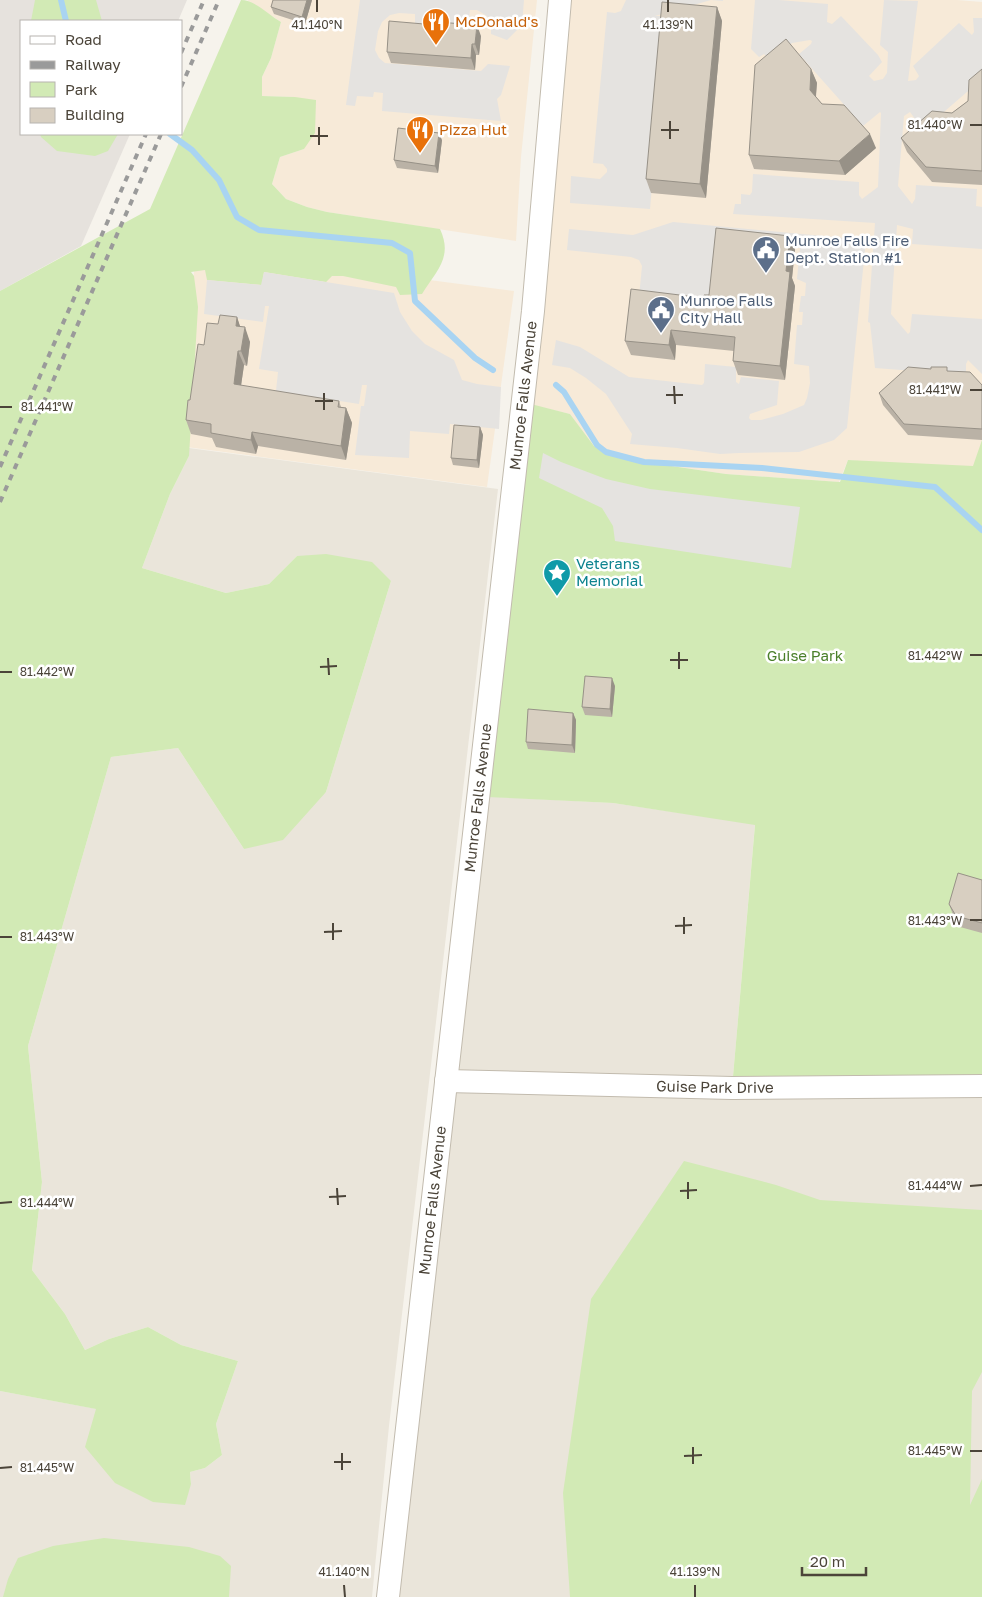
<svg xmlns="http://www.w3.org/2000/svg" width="982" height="1597" viewBox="0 0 982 1597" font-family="'Golos Text',sans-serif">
<rect width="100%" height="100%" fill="#f6f3ec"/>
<g fill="#eae5da">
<path d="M189 448 498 489 389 1426 372 1597H0V1391L97 1409 191 1484 190 1472 205 1468 222 1455 216 1424 238 1361 181 1345 148 1327 109 1339 85 1350 65 1314 32 1270 42 1182 28 1046 111 757 178 748 244 849 326 792 391 581 297 556 269 584 226 593 142 568 170 494 189 456Z"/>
<path d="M479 796 613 803 755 824 732 1088 982 1087V1597H388Z"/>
</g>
<g fill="#f7ead8">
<path d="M247 0H537L521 157 516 241 327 212 307 207 286 199 272 184 280 157 304 149 295 97 262 96V77L271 58 281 22Z"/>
<path d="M560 0H957L982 2V475L848 460 839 482 726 474 644 462 606 452 594 446 570 414 528 404Z"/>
<path d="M198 250 514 291 487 487 164 444Z"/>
</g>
<path fill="#e6e2dd" d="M0 0H187L178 21H21V134H130L81 246 0 291Z"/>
<g fill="#d2eab5">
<path d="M35 0H96L102 21H31Z"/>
<path d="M241 0C255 0 269 15 281 22L271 58 262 77V96L295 97 316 100 315 133 304 149 280 157 272 184 286 199 307 207 327 212 440 229C453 257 437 270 422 294L400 295 396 287 343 276H332L326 282 264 272 262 285 207 280 205 270 191 272 194 276 198 307 189 456 170 494 142 568 226 593 269 584 297 556 326 554 372 562 391 581 326 792 283 840 244 849 178 748 111 757 28 1046 42 1182 32 1270 65 1314 85 1350 109 1339 148 1327 181 1345 238 1361 216 1424 222 1455 205 1468 190 1472 191 1484 185 1505 153 1502 115 1483 85 1447 96 1409 0 1391V291L150 209Z"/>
<path d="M40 134H118L108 151 95 156 57 151 41 137Z"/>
<path d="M523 402 570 414 594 446 606 452 644 462 726 474 840 482 848 460 973 466 982 440V1086L732 1088 755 825 613 803 487 797Z"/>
<path d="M684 1161 776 1185 820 1200 982 1210V1372L972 1391 970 1505 982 1479V1597H570L563 1493 591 1299Z"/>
<path d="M104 1538 189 1547 220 1556 231 1566 229 1597H3L8 1579 18 1558 53 1546Z"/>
</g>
<g fill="#e5e3e0">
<path d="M360 0H524L522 25 507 40 491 34V21L487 16 477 10H470L468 27 415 23V14L399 13 390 15 382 22 378 31 375 50 379 58 385 63 481 71 488 64 510 66 501 95 497 99 501 121 382 111 383 93 374 92 373 97 357 96 355 106 346 105Z"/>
<path d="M626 0H723V1L711 0 655 16H667L650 209 570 203 571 176 600 179 607 172V169L603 164 593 163 607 12 615 13 621 11Z"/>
<path d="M755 0H779L828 4 827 22 832 24 841 16 878 55 882 62 869 76 874 81 883 79 887 73 888 52 880 45 884 0 918 1 908 81 916 80 919 76 913 66 959 23 972 35 974 32 973 18H982V79L923 130 910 112 904 116 898 186 912 204 915 199 916 185 977 189 976 206 982 207V249L912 244 913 229 897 225 891 314 908 334 910 332 912 314 982 319V374L968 360 966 364V375L875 368 870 323 868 322 875 223 733 214 735 204H741V194L750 195 752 192 753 174 859 182V195L862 199 878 187 881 113 880 112 863 126 799 54 811 44 812 41 810 40 792 43 771 61 764 54 759 57 751 49Z"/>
<path d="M673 222 866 240 847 428 834 440 799 452 739 453 720 454 677 448 630 444 632 434 606 394 586 378 570 368 552 365 556 340 580 347 629 377 702 385 704 383 705 364 736 367V382L739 384 741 377 779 381 777 405 750 414 749 418 751 420H761L783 414 804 405 807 398 810 383 809 366 794 364 797 325H802L803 312H799L801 296H805L806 283 797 279 800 248 719 240 714 299 693 297V302L639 297 642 266 639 260 631 257 567 250 569 229 633 235Z"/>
<path d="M264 272 394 293 400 312 412 331 425 344 454 360 462 380 477 384 501 387 499 429 450 424 449 434 410 431 409 458 355 455 361 406H364L367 385H362L359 404 276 391 278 372 259 369 269 306H265L263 322 204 314 207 280 261 285Z"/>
<path d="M543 453 561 462 606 479 650 489 800 507 791 568 615 541 613 526 602 508 539 478Z"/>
</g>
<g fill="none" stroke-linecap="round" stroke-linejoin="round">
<g stroke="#a9d4f2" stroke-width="6">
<path d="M61 0 66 21"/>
<path d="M170 134 192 150 219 180 237 217 259 230 392 243 410 253 415 301 475 358 493 370"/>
<path d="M556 385 564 392 597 445 606 452 644 462 762 468 935 487 982 530"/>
</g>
<defs>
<g id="minor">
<path id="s1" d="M446 1081 732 1088 982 1086"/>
<path id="s2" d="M388 1597 533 311 560 0"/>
</g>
</defs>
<use href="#minor" stroke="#c2bbae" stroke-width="24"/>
<use href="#minor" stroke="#fff" stroke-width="22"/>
<g stroke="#9a9a9a" stroke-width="4" stroke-dasharray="6 6" stroke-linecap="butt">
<path d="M181 53 204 0"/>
<path d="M181 87 219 0"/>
<path d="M0 467 146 134"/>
<path d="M0 502 161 134"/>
</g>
</g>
<g fill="#bab2a6">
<path d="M312 0 305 24 274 14 271 7Z"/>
<path d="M717 7 722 21 706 198 651 193 646 179Z"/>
<path d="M481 36 479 55H476L475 70 391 63 387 52Z"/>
<path d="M811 69 817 83 816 97 822 104 876 148 845 175 754 169 749 155Z"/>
<path d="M982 69V191V185L932 182 907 152 901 138 952 113 968 101Z"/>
<path d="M442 140 438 173 397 168 394 160Z"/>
<path d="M790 236 795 250 792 278 795 286 785 380 738 375 733 361 734 351 676 345 675 360 631 355 625 341 709 295Z"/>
<path d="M237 317 240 327 250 342 247 366 244 365 241 386 339 401 341 407 346 408 352 423 346 460 258 446 256 454 216 447 212 438 191 434 186 420 190 400 204 345 218 324Z"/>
<path d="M948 371 982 385V440L908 435 883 405 879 393Z"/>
<path d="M480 427 483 435 479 468 453 465 451 458Z"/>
<path d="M615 686 612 717 585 715 582 707Z"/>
<path d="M573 713 576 720 575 753 528 749 526 742Z"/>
<path d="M982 880V933L960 927 953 915 949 904Z"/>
</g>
<g fill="#979187">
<path d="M307 0H312L305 24 302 17Z"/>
<path d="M717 7 722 21 706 198 700 184Z"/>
<path d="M477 25 481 36 479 55 475 44Z"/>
<path d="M472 44 476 55 475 70 471 58Z"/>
<path d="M811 69 817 83 815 104 810 90Z"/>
<path d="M439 133 442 140 438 173 435 166Z"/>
<path d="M870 134 876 148 845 175 839 161Z"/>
<path d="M790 236 795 250 792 278 795 286 785 380 780 366 786 271Z"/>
<path d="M237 317 242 332 236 326Z"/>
<path d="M245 327 250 342 247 366 241 351Z"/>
<path d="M671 330 676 345 675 360 669 345Z"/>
<path d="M238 351 244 365 239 399 234 384Z"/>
<path d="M346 408 352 423 346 460 341 446Z"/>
<path d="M480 427 483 435 479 468 477 460Z"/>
<path d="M252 432 258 446 256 454 251 440Z"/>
<path d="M612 678 615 686 612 717 610 709Z"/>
<path d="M573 713 576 720 575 753 572 745Z"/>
</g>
<g fill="#d8cfc1" stroke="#979187">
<path d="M273 0H307L302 17 271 7Z"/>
<path d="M662 2 717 7 700 184 646 179Z"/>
<path d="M389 21 424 24V21L477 25 475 44H472L471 58 387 52Z"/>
<path d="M786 39 811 69 810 90 822 104 844 105 870 134 839 161 749 155 755 65Z"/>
<path d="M982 69V171L926 167 901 138 932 111 952 113 968 101 969 80Z"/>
<path d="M398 128 439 133 435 166 394 160Z"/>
<path d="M716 228 790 236 786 271 790 272 780 366 733 361 735 337 671 330 669 345 625 341 631 289 704 298V295H709Z"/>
<path d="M220 315 237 317 236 326 245 327 241 351H238L234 384 339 401 338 407 346 408 341 446 252 432 251 440 211 433V424L186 420 188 400H190L198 344 204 345 207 323 218 324Z"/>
<path d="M908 367 931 369V367H947V371L970 372 982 385V429L904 424 879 393Z"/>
<path d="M454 425 480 427 477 460 451 458Z"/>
<path d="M585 676 612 678 610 709 582 707Z"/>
<path d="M528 709 573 713 572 745 526 742Z"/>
<path d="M958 873 982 880V923L956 916 949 904Z"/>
</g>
<path fill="none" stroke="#4b4439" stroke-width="2" d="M317 0V12M668 0V12M670 121V139M970 125H982M319 127V145M661 130H679M310 136H328M674 386 675 404M970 390H982M324 393V410M666 395H683M315 401H333M0 407H12M679 652V669M970 655H982M328 658 329 675M670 660H688M320 667 337 666M0 672H12M684 917V934M970 920H982M333 923V940M675 926 692 925M324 932 342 931M0 937H12M688 1182V1199M970 1186 982 1185M337 1188 338 1205M680 1191 697 1190M329 1197 346 1196M0 1203 12 1202M693 1447V1464M970 1451H982M342 1453V1470M684 1456 702 1455M334 1462H351M0 1468 12 1467M344 1585 345 1597M695 1585V1597"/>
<defs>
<symbol id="restaurant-pin" viewBox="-11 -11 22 30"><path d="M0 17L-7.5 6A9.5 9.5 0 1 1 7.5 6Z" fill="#e8710a" stroke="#fff"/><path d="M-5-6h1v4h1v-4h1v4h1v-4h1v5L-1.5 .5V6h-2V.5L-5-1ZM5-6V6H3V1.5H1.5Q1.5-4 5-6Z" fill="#fff"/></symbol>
<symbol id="civic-pin" viewBox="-11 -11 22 30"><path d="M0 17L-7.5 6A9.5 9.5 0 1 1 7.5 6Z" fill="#5c6f8a" stroke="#fff"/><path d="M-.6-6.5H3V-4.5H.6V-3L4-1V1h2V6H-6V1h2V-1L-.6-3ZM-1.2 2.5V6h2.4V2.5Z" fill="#fff"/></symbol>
<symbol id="sight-pin" viewBox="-11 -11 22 30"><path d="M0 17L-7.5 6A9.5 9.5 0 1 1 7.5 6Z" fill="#0f9aa8" stroke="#fff"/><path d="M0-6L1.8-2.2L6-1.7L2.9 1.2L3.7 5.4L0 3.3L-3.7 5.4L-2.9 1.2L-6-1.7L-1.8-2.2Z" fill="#fff"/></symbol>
</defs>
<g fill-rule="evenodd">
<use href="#restaurant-pin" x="420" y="6" width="32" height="43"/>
<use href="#restaurant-pin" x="404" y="114" width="32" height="43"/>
<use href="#civic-pin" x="750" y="234" width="32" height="43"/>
<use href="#civic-pin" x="645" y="294" width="32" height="43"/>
<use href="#sight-pin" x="541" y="557" width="32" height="43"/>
</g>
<g text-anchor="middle" stroke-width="5" stroke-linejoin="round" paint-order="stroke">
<g font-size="15" fill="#c56008" stroke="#fff" text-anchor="start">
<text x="455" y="27">McDonald's</text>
<text x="439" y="135">Pizza Hut</text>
</g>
<g font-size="15" fill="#4e5e75" stroke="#fff" text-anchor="start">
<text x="785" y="246">Munroe Falls Fire<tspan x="785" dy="17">Dept. Station #1</tspan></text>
<text x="680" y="306">Munroe Falls<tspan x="680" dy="17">City Hall</tspan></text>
</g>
<g font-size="15" fill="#4b4439" stroke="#fff">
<text dy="5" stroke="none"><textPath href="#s2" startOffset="1209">Munroe Falls Avenue</textPath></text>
<text dy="5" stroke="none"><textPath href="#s2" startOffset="804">Munroe Falls Avenue</textPath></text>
<text dy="5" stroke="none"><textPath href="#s1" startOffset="269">Guise Park Drive</textPath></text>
<text dy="5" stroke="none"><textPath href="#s2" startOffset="399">Munroe Falls Avenue</textPath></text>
</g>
<g font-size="15" fill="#0d838f" stroke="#fff" text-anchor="start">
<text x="576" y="569">Veterans<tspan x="576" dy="17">Memorial</tspan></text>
</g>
<g font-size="15" fill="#4a7f2a" stroke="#fff">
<text x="805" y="661">Guise Park</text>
</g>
</g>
<g font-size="12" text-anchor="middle" fill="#4b4439" stroke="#fff" stroke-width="5" stroke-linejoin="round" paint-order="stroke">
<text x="317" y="29">41.140°N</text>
<text x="668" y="29">41.139°N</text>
<text x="935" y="129">81.440°W</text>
<text x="935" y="394">81.441°W</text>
<text x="47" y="411">81.441°W</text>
<text x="935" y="660">81.442°W</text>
<text x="47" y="676">81.442°W</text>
<text x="935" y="925">81.443°W</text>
<text x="47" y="941">81.443°W</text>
<text x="935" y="1190">81.444°W</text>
<text x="47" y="1207">81.444°W</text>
<text x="935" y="1455">81.445°W</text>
<text x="47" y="1472">81.445°W</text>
<text x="344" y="1576">41.140°N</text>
<text x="695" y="1576">41.139°N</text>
</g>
<rect x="20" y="20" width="162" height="115" fill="#ffffff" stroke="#b7b4b0"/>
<rect x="30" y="36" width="25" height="8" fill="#ffffff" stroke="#b7b4b0"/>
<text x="65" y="45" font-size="15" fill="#4b4439">Road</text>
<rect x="30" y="61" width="25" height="8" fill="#9a9a9a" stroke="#b7b4b0"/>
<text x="65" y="70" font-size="15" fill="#4b4439">Railway</text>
<rect x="30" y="82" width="25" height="15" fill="#d2eab5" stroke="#b7b4b0"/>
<text x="65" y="95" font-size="15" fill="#4b4439">Park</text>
<rect x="30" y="108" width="25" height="15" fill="#d8cfc1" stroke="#b7b4b0"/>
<text x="65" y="120" font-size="15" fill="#4b4439">Building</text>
<path d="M802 1567v8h64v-8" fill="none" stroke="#4b4439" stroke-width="2.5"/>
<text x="810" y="1567" font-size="15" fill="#4b4439" stroke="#ffffff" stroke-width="4" paint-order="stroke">20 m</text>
</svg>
